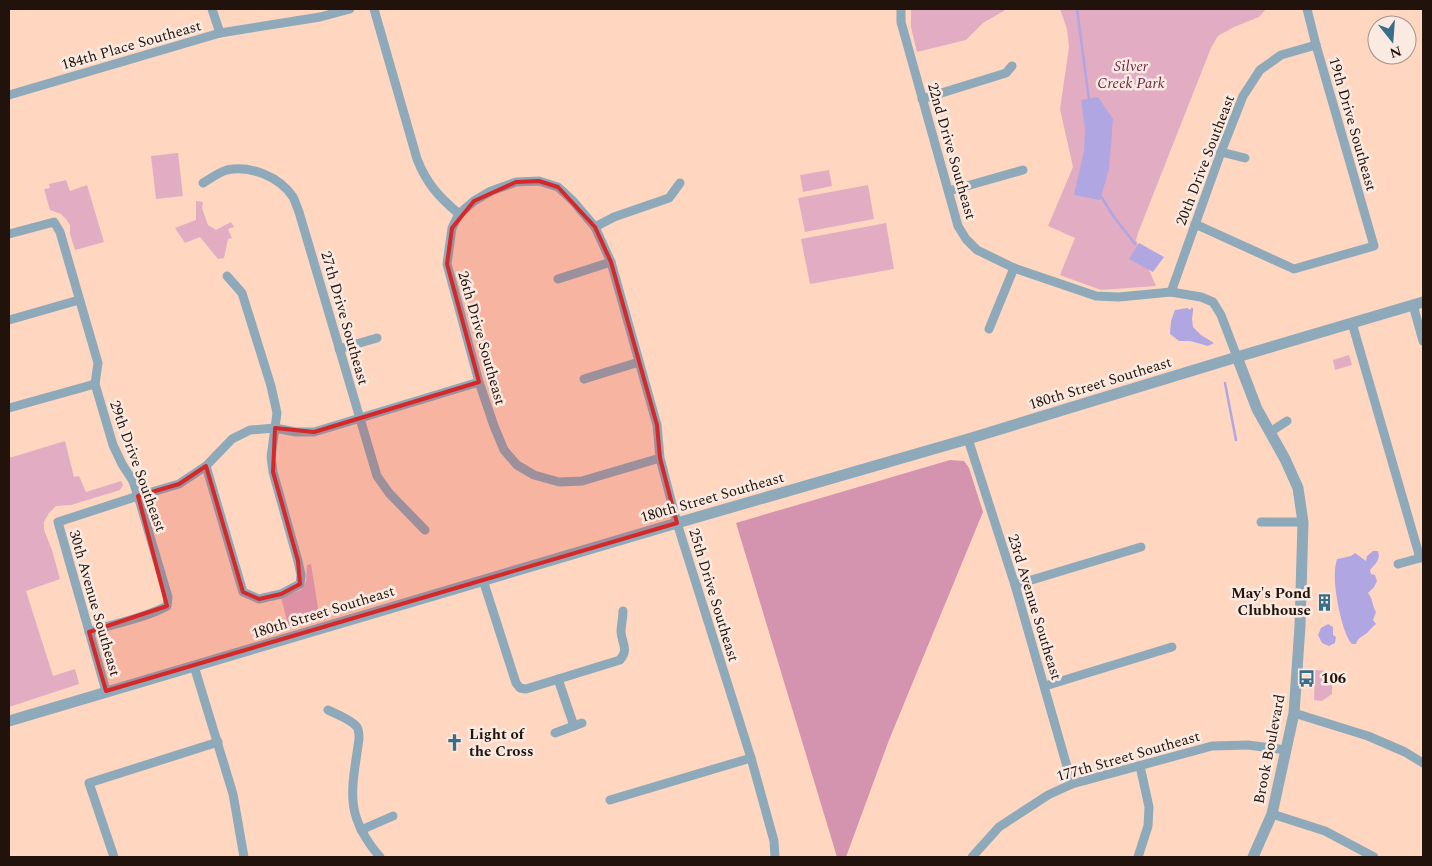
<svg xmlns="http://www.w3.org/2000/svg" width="1432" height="866" viewBox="0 0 1432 866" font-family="Spectral,serif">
<rect width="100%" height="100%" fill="#ffd7c0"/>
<g fill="#e2acc3">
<path d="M911 9H1007L983 23 966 40 917 52 911 27Z"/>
<path d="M1060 9H1266L1259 17 1234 27 1218 36 1211 48 1138 233 1136 240 1156 286 1101 290 1060 275 1075 238 1048 226 1073 167 1060 109 1069 47 1067 29Z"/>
<path d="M178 153 183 196 156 199 151 156Z"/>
<path d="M829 170 832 186 803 192 800 175Z"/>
<path d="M66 180 70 191 87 185 104 242 75 250 70 234V225L66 219 61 214 50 210 44 189 50 188 49 184Z"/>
<path d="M868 185 874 219 805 232 798 198Z"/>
<path d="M196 201 203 202 202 208 208 225 216 230 231 222 234 227 228 229 232 238 228 239 224 258 218 259 200 237 185 243 175 228 196 220Z"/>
<path d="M886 223 894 269 810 284 801 239Z"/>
<path d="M1349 355 1352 365 1335 370 1333 360Z"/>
<path d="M65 441 74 477 79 476 86 492 121 481 123 485 120 490 71 505 56 506 49 513 44 522V530L52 550 60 579 26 591 53 676 75 669 79 684 9 707V458Z"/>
<path d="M311 564 319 614 288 625 281 597 301 590 306 582 307 565Z"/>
<path d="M1315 670 1328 671 1332 680V694L1322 701 1314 700Z"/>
</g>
<path fill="#d493af" d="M950 460 964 461 969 468 983 512 889 740 846 857H837L736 523Z"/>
<g fill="#b0a6e2">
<path d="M1098 97 1113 119 1109 169 1100 200 1074 195 1084 151 1085 129 1081 100Z"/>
<path d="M1139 243 1164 257 1153 272 1129 259Z"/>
<path d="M1187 308 1191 310 1193 327 1201 335 1214 343 1208 346 1190 341H1179L1170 334 1171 321 1175 310Z"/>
<path d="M1373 551H1378C1381 560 1375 564 1370 570L1371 574 1375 575 1377 581 1374 587 1368 593C1373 599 1372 605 1376 612L1373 620 1376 624C1372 627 1370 630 1367 633 1362 637 1358 637 1356 644H1352C1342 634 1333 586 1335 571 1335 567 1336 563 1337 559L1351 556 1355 553 1366 561 1367 556Z"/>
<path d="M1328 624 1333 627V635L1336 637 1335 643 1329 646 1322 643 1318 635 1321 628Z"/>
</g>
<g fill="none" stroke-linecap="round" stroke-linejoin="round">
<g stroke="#b0a6e2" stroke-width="2.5">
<path d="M1077 9 1089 100"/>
<path d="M1100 195 1114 217 1135 244"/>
<path d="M1191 317 1192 309"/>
<path d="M1225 383 1236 440"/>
</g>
<g stroke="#8eaaba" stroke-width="9">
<path d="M212 9 220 33"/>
<path d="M374 9 417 159C427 184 438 196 459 214"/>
<path d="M901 9V22L958 226 966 239 977 250 1014 268 1096 296 1119 297 1171 292 1201 297 1213 302 1221 315 1237 357"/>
<path d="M9 95 220 33 320 17 350 9"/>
<path d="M922 99 1006 73 1012 66"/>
<path d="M1221 152 1245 158"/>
<path d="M203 183C210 179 219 172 227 170 251 165 280 177 293 197 295 201 297 207 299 212L377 476 389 493 425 530"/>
<path d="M949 191 1023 170"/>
<path d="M1195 224 1294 269 1374 246 1316 45 1307 9"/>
<path d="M595 227 614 217 669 198 680 183"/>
<path d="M9 234 54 222 60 232 98 363 95 384 113 445 122 464 133 481 138 496 168 597 167 606C143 619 115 623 89 632"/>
<path d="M558 279 611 262"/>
<path d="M1171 292 1221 152 1243 96 1260 70 1281 55 1316 45"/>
<path d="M1413 305 1423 341"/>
<path d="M9 320 79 300"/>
<path d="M1352 323 1420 558 1423 557"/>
<path d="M989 329 1014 268"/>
<path d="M339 349 377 338"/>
<path d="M584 379 639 362"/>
<path d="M9 408 95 384"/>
<path d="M1270 432 1287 421"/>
<path d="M968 439 1015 585 1072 784"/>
<path d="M660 458 582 481 559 482 534 475 517 465 504 450 494 426 479 382 447 264 452 228 459 214 474 201 491 191 516 182 539 181 558 187 573 201 595 227 611 262 657 425 660 458 677 523 751 758 774 841 775 857"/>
<path d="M206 466 243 592 259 599 281 594 300 584 301 575 298 561 273 472 271 457 277 413 271 386 242 293 227 276"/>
<path d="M1261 522H1303"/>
<path d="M1398 564 1420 558"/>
<path d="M483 580 516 683 520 688 526 689 620 660C629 649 622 644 621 632 621 626 623 618 623 611"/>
<path d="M1015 585 1141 547"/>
<path d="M194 666 233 794 244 857"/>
<path d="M558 679 574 726"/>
<path d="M1045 686 1172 647"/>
<path d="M106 691 58 522 138 496 179 484 206 466 232 439 250 430 275 428 296 432H314L479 382"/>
<path d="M328 710C336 714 352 720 357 727 359 730 359 735 359 739 352 790 343 814 380 857"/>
<path d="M1294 713 1368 736 1405 752 1423 763"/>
<path d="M555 733 582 723"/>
<path d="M610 800 751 758"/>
<path d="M1272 814 1325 831 1374 857"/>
<path d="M361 830 393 816"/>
<path d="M114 857 89 783 218 742"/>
<path d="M972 857 999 827 1048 795 1072 784 1212 746 1248 745 1286 750"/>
<path d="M1138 857 1148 826 1149 807 1140 766"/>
</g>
<g stroke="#8eaaba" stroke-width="11">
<path d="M1237 357 1257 409 1285 459 1298 488 1303 522 1300 626 1294 713 1272 814 1253 857"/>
<path d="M9 721 677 523 968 439 1237 357 1423 302"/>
</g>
</g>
<path fill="#d62828" fill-opacity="0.2" stroke="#d62828" stroke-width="4" stroke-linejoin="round" d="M539 181 558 187 595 227 611 262 657 425 660 458 677 523 106 691 89 632 167 606 138 496 179 484 206 466 243 592 259 599 281 594 300 584 298 561 273 472 275 428 314 432 479 382 447 264 452 228 474 201 516 182Z"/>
<defs>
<symbol id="building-bare" viewBox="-9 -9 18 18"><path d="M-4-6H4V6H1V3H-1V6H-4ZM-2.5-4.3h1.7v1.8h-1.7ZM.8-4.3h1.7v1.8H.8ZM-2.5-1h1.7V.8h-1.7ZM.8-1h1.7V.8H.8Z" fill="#376e89" stroke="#faeae1" stroke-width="2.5" paint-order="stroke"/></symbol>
<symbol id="bus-bare" viewBox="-9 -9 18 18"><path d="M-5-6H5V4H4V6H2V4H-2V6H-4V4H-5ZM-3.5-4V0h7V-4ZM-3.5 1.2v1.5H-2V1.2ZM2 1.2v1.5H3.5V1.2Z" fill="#376e89" stroke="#faeae1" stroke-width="2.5" paint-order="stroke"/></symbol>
<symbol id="church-bare" viewBox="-9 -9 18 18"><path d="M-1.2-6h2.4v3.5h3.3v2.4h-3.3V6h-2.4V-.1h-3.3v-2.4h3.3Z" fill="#376e89" stroke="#faeae1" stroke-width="2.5" paint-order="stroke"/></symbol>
</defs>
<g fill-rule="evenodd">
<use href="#building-bare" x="1312" y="590" width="25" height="25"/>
<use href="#bus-bare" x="1294" y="666" width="25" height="25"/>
<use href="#church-bare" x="442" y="730" width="25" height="25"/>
</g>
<g text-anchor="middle" stroke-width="5" stroke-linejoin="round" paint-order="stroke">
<g font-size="15" fill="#21130b" stroke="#faeae1">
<text transform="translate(131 45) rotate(-16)" y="5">184th Place Southeast</text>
<text transform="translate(1353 124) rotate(74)" y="5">19th Drive Southeast</text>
<text transform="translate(952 151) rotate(74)" y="5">22nd Drive Southeast</text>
<text transform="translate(1205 160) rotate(-69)" y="5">20th Drive Southeast</text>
<text transform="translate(345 318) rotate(74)" y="5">27th Drive Southeast</text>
<text transform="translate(482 338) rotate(74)" y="5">26th Drive Southeast</text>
<text transform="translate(1100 383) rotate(-17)" y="5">180th Street Southeast</text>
<text transform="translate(138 466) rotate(70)" y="5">29th Drive Southeast</text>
<text transform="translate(712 497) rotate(-16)" y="5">180th Street Southeast</text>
<text transform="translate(714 595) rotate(73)" y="5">25th Drive Southeast</text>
<text transform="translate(95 603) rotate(74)" y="5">30th Avenue Southeast</text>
<text transform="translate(1035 607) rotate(73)" y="5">23rd Avenue Southeast</text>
<text transform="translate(323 612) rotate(-17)" y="5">180th Street Southeast</text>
<text transform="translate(1269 749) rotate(-79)" y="5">Brook Boulevard</text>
<text transform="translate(1128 756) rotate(-16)" y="5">177th Street Southeast</text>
</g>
<g font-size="15" font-style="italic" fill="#70244b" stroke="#faeae1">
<text x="1131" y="71">Silver<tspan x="1131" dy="17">Creek Park</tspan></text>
</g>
<g font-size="15" font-weight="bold" fill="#21130b" stroke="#faeae1" text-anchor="start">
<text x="1311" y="598" text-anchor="end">May's Pond<tspan x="1311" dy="17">Clubhouse</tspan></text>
<text x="1321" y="683">106</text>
<text x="469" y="739">Light of<tspan x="469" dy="17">the Cross</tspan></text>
</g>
</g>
<rect width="1432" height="866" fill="none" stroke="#21130b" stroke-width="20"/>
<g transform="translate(1392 40) rotate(163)"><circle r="24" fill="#faeae1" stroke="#a3948b"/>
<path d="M0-4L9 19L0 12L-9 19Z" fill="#376e89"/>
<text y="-8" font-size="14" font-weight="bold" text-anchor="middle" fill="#21130b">N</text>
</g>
</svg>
